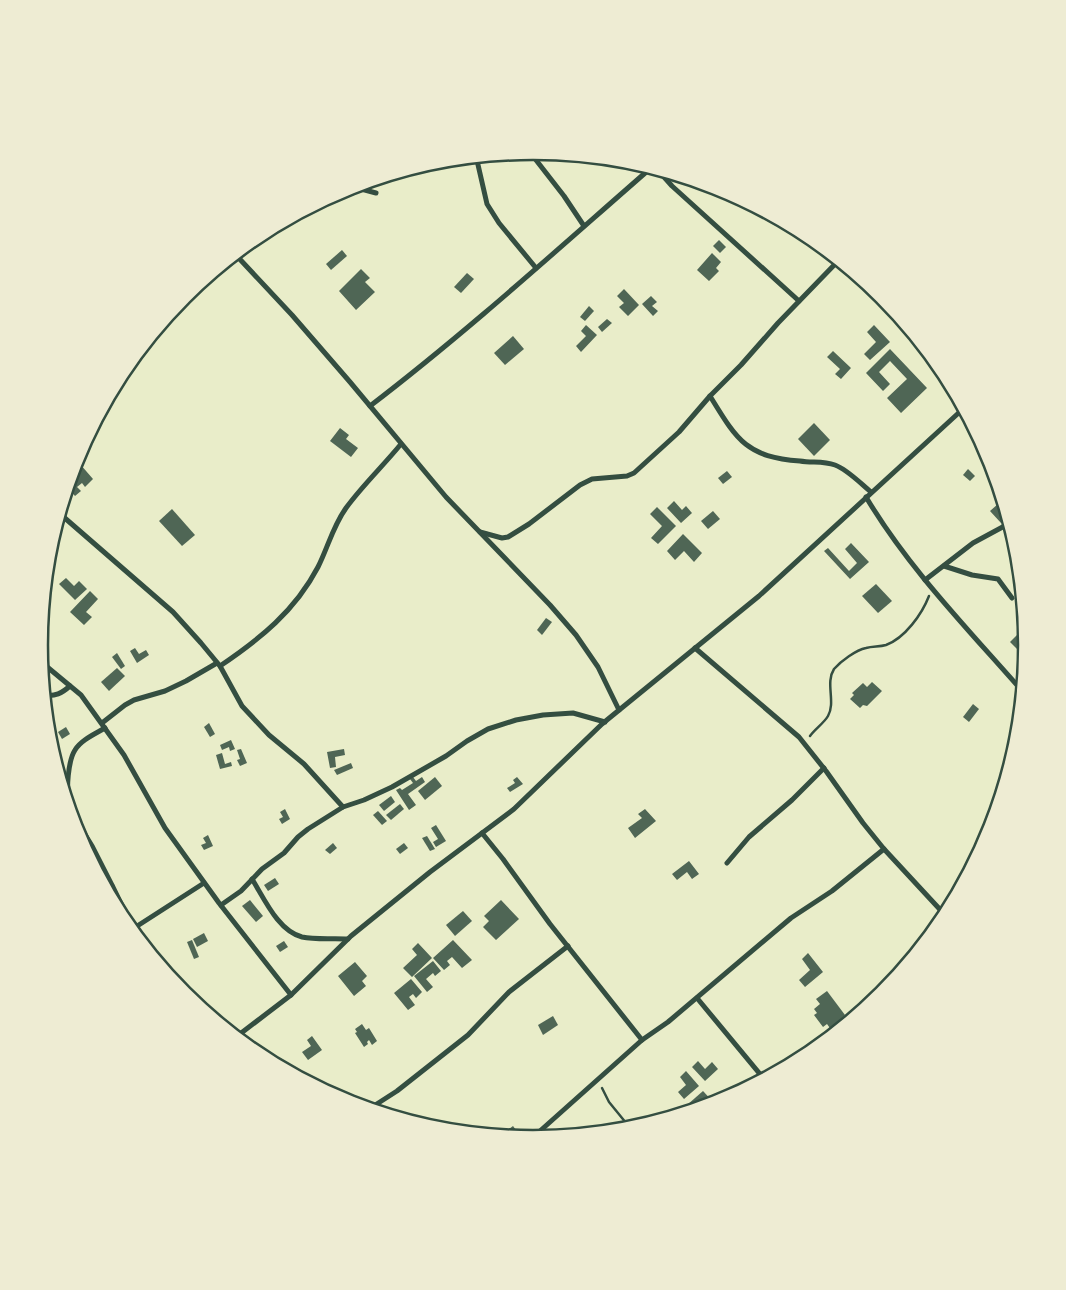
<svg xmlns="http://www.w3.org/2000/svg" width="1066" height="1290" viewBox="0 0 1066 1290" font-family="'Space Grotesk',sans-serif">
<rect width="100%" height="100%" fill="#e9edc9"/>
<g fill="#4f6655">
<path d="M719 240 726 247 720 253 713 246Z"/>
<path d="M342 250 347 256 331 270 326 264Z"/>
<path d="M712 253 721 262 716 268 719 271 709 281 697 270Z"/>
<path d="M361 269 370 278 365 282 375 292 356 310 339 291Z"/>
<path d="M467 273 474 279 461 293 454 287Z"/>
<path d="M624 289 639 305 628 316 619 307 624 303 617 296Z"/>
<path d="M651 296 657 302 652 306 658 311 653 316 642 304Z"/>
<path d="M179 301 185 307 166 327 161 323Z"/>
<path d="M589 306 594 311 585 321 580 317Z"/>
<path d="M607 319 612 323 602 332 598 327Z"/>
<path d="M586 325 597 335 581 352 576 346 586 336 581 331Z"/>
<path d="M874 325 890 342 870 360 864 354 876 342 867 332Z"/>
<path d="M513 336 524 349 505 365 494 353Z"/>
<path d="M890 349 927 388 901 413 887 398 907 379 890 361 879 372 890 384 883 391 866 373Z"/>
<path d="M833 351 851 368 841 379 835 374 840 369 827 357Z"/>
<path d="M814 423 830 440 814 456 798 439Z"/>
<path d="M340 428 349 435 346 439 358 448 351 457 330 441Z"/>
<path d="M80 464 93 479 85 487 82 483 77 487 81 491 75 496 67 487 73 468 74 469Z"/>
<path d="M968 469 975 476 970 481 963 475Z"/>
<path d="M727 471 732 477 723 484 718 478Z"/>
<path d="M674 501 682 510 686 506 692 513 681 523 667 508Z"/>
<path d="M998 504 1002 509 1005 506 1008 517 1001 523 990 511Z"/>
<path d="M657 507 676 526 658 544 651 538 662 526 650 514Z"/>
<path d="M172 509 195 535 182 546 159 521Z"/>
<path d="M713 511 720 519 708 529 701 521Z"/>
<path d="M683 534 702 553 694 562 684 551 675 560 667 551Z"/>
<path d="M851 543 869 562 850 579 824 551 828 548 849 571 857 563 845 549Z"/>
<path d="M66 578 74 586 79 581 87 589 75 600 59 584Z"/>
<path d="M876 584 892 601 878 613 862 596Z"/>
<path d="M90 591 98 599 86 612 92 617 84 625 70 612Z"/>
<path d="M546 618 552 622 542 635 537 630Z"/>
<path d="M1023 629 1026 632 1027 645 1026 662 1019 656 1021 653 1010 642Z"/>
<path d="M135 648 139 654 146 650 149 655 137 663 130 651Z"/>
<path d="M117 653 125 666 121 669 112 657Z"/>
<path d="M117 668 125 676 109 691 101 682Z"/>
<path d="M872 682 882 691 867 706 863 705 860 708 850 699 854 695 852 693 863 683 867 687Z"/>
<path d="M973 704 979 709 969 722 963 717Z"/>
<path d="M209 723 215 734 210 737 204 727Z"/>
<path d="M66 727 70 734 62 739 58 732Z"/>
<path d="M231 740 235 749 230 751 229 747 222 750 220 745Z"/>
<path d="M241 749 247 763 240 766 237 760 240 759 237 750Z"/>
<path d="M344 749 345 755 335 757 336 767 330 768 327 752Z"/>
<path d="M222 753 225 764 231 762 232 766 220 769 216 755Z"/>
<path d="M351 763 353 768 337 775 334 770Z"/>
<path d="M413 777 416 781 422 777 425 782 408 794 416 805 409 810 396 790 400 788 402 790 413 783 410 779Z"/>
<path d="M435 777 442 786 425 800 418 791Z"/>
<path d="M517 777 523 784 510 792 507 788 515 783 513 780Z"/>
<path d="M391 796 395 802 384 811 379 805Z"/>
<path d="M400 804 404 809 391 820 386 815Z"/>
<path d="M285 809 290 819 282 824 279 819 283 817 280 812Z"/>
<path d="M645 809 656 821 635 838 628 828 642 818 638 814Z"/>
<path d="M378 811 387 821 382 825 373 815Z"/>
<path d="M436 825 446 841 436 847 433 842 438 839 431 828Z"/>
<path d="M208 835 213 846 204 850 201 845 206 843 203 838Z"/>
<path d="M427 836 435 849 430 851 422 838Z"/>
<path d="M333 843 337 848 330 854 325 850Z"/>
<path d="M404 843 408 848 400 854 396 849Z"/>
<path d="M689 861 699 874 692 879 687 872 677 880 672 874Z"/>
<path d="M275 878 279 884 268 891 264 885Z"/>
<path d="M250 900 263 916 256 922 242 906Z"/>
<path d="M501 900 519 919 496 940 483 927 489 921 484 916Z"/>
<path d="M463 911 472 921 455 936 446 925Z"/>
<path d="M204 933 208 941 197 947 193 939Z"/>
<path d="M192 940 199 957 194 959 187 942Z"/>
<path d="M453 940 472 960 462 968 452 957 447 961 450 965 444 970 433 958Z"/>
<path d="M284 941 288 947 280 952 276 946Z"/>
<path d="M418 943 432 958 412 977 403 968 417 955 412 949Z"/>
<path d="M808 953 823 972 805 987 799 980 810 970 802 959Z"/>
<path d="M433 961 441 971 435 976 433 973 426 979 433 987 427 992 414 976Z"/>
<path d="M355 962 367 976 362 981 366 986 354 996 338 976Z"/>
<path d="M411 979 422 992 416 998 413 994 409 997 415 1005 408 1010 394 993Z"/>
<path d="M827 991 845 1015 841 1019 844 1023 832 1031 827 1024 823 1027 814 1015 817 1013 814 1009 820 1004 816 999Z"/>
<path d="M553 1016 558 1025 543 1035 538 1025Z"/>
<path d="M362 1024 366 1030 369 1028 377 1041 372 1045 369 1040 367 1042 368 1044 364 1047 355 1033 357 1032 355 1029Z"/>
<path d="M312 1036 322 1050 308 1060 302 1052 311 1046 307 1040Z"/>
<path d="M698 1061 705 1069 712 1062 718 1069 705 1081 692 1067Z"/>
<path d="M686 1071 699 1086 684 1099 678 1092 686 1085 680 1077Z"/>
<path d="M305 1072 315 1085 314 1086 298 1077Z"/>
<path d="M703 1091 715 1104 692 1111 687 1105Z"/>
<path d="M513 1126 516 1130 513 1133 516 1138 508 1137 505 1132Z"/>
</g>
<g fill="none" stroke-linecap="round" stroke-linejoin="round">
<g stroke="#344e41" stroke-width="2.5">
<path d="M810 736C815 729 824 723 828 716 836 702 825 683 834 669 841 661 856 650 866 648 873 646 879 647 886 645 905 638 922 614 929 596"/>
<path d="M602 1088 609 1102 631 1129"/>
</g>
<g stroke="#344e41" stroke-width="5">
<path d="M529 151 564 196 584 226"/>
<path d="M476 156 487 204 499 223 536 268"/>
<path d="M656 168 672 186 799 301"/>
<path d="M350 186 376 193"/>
<path d="M235 254 292 315 350 382 446 497 550 605 576 635 598 667 619 710"/>
<path d="M710 396C737 440 746 457 800 461 812 463 823 461 835 465 848 470 860 483 871 492"/>
<path d="M370 406C468 331 559 248 652 167"/>
<path d="M866 497C909 569 968 629 1023 692"/>
<path d="M59 513 173 612 201 643 220 666 242 706 269 735 304 764 343 807"/>
<path d="M480 532 502 538 508 537 529 524 580 485 592 479 627 476 634 473 679 432 710 396 741 365 778 323 839 260"/>
<path d="M944 566 972 575 998 579 1012 598"/>
<path d="M925 580 973 543 1010 523"/>
<path d="M695 648 799 737 826 771 863 823 884 849 946 916"/>
<path d="M40 661 81 695 124 755 165 828 219 903 291 995"/>
<path d="M220 666C260 639 295 611 318 567 328 547 333 526 346 508 362 486 383 466 401 444"/>
<path d="M44 695C55 697 62 693 70 686"/>
<path d="M102 723 125 705 134 700 165 691 186 681 217 663"/>
<path d="M105 728C95 734 81 740 75 750 68 761 66 790 69 802 73 818 84 832 92 846 106 873 120 901 133 928"/>
<path d="M482 833 503 859 550 924 642 1040"/>
<path d="M727 863 749 837 792 800 824 768"/>
<path d="M252 879C264 898 278 931 302 937 316 940 333 938 348 939"/>
<path d="M102 882 112 886"/>
<path d="M221 905 241 891 262 869 284 853 298 837 308 829 343 807 364 800 392 787 446 756 467 741 488 729 516 720 543 715 573 713 605 722"/>
<path d="M131 930 204 883"/>
<path d="M697 998 764 1079"/>
<path d="M853 1019 877 993 894 980"/>
<path d="M238 1036 243 1043"/>
<path d="M236 1037 291 995 351 936 430 872 514 809 602 724 759 596 964 408"/>
<path d="M806 1057 820 1045"/>
<path d="M369 1109 397 1091 468 1035 509 992 568 946"/>
<path d="M531 1139 642 1040 668 1022 791 918 832 891 884 849"/>
</g>
</g>
<path d="M0 0H1066V1290H0ZM48 645a485 485 0 1 1 970 0a485 485 0 1 1-970 0Z" fill="#eeecd3" fill-rule="evenodd"/>
<path fill="none" stroke="#344e41" stroke-width="2.5" d="M48 645a485 485 0 1 1 970 0a485 485 0 1 1-970 0Z"/>
</svg>
